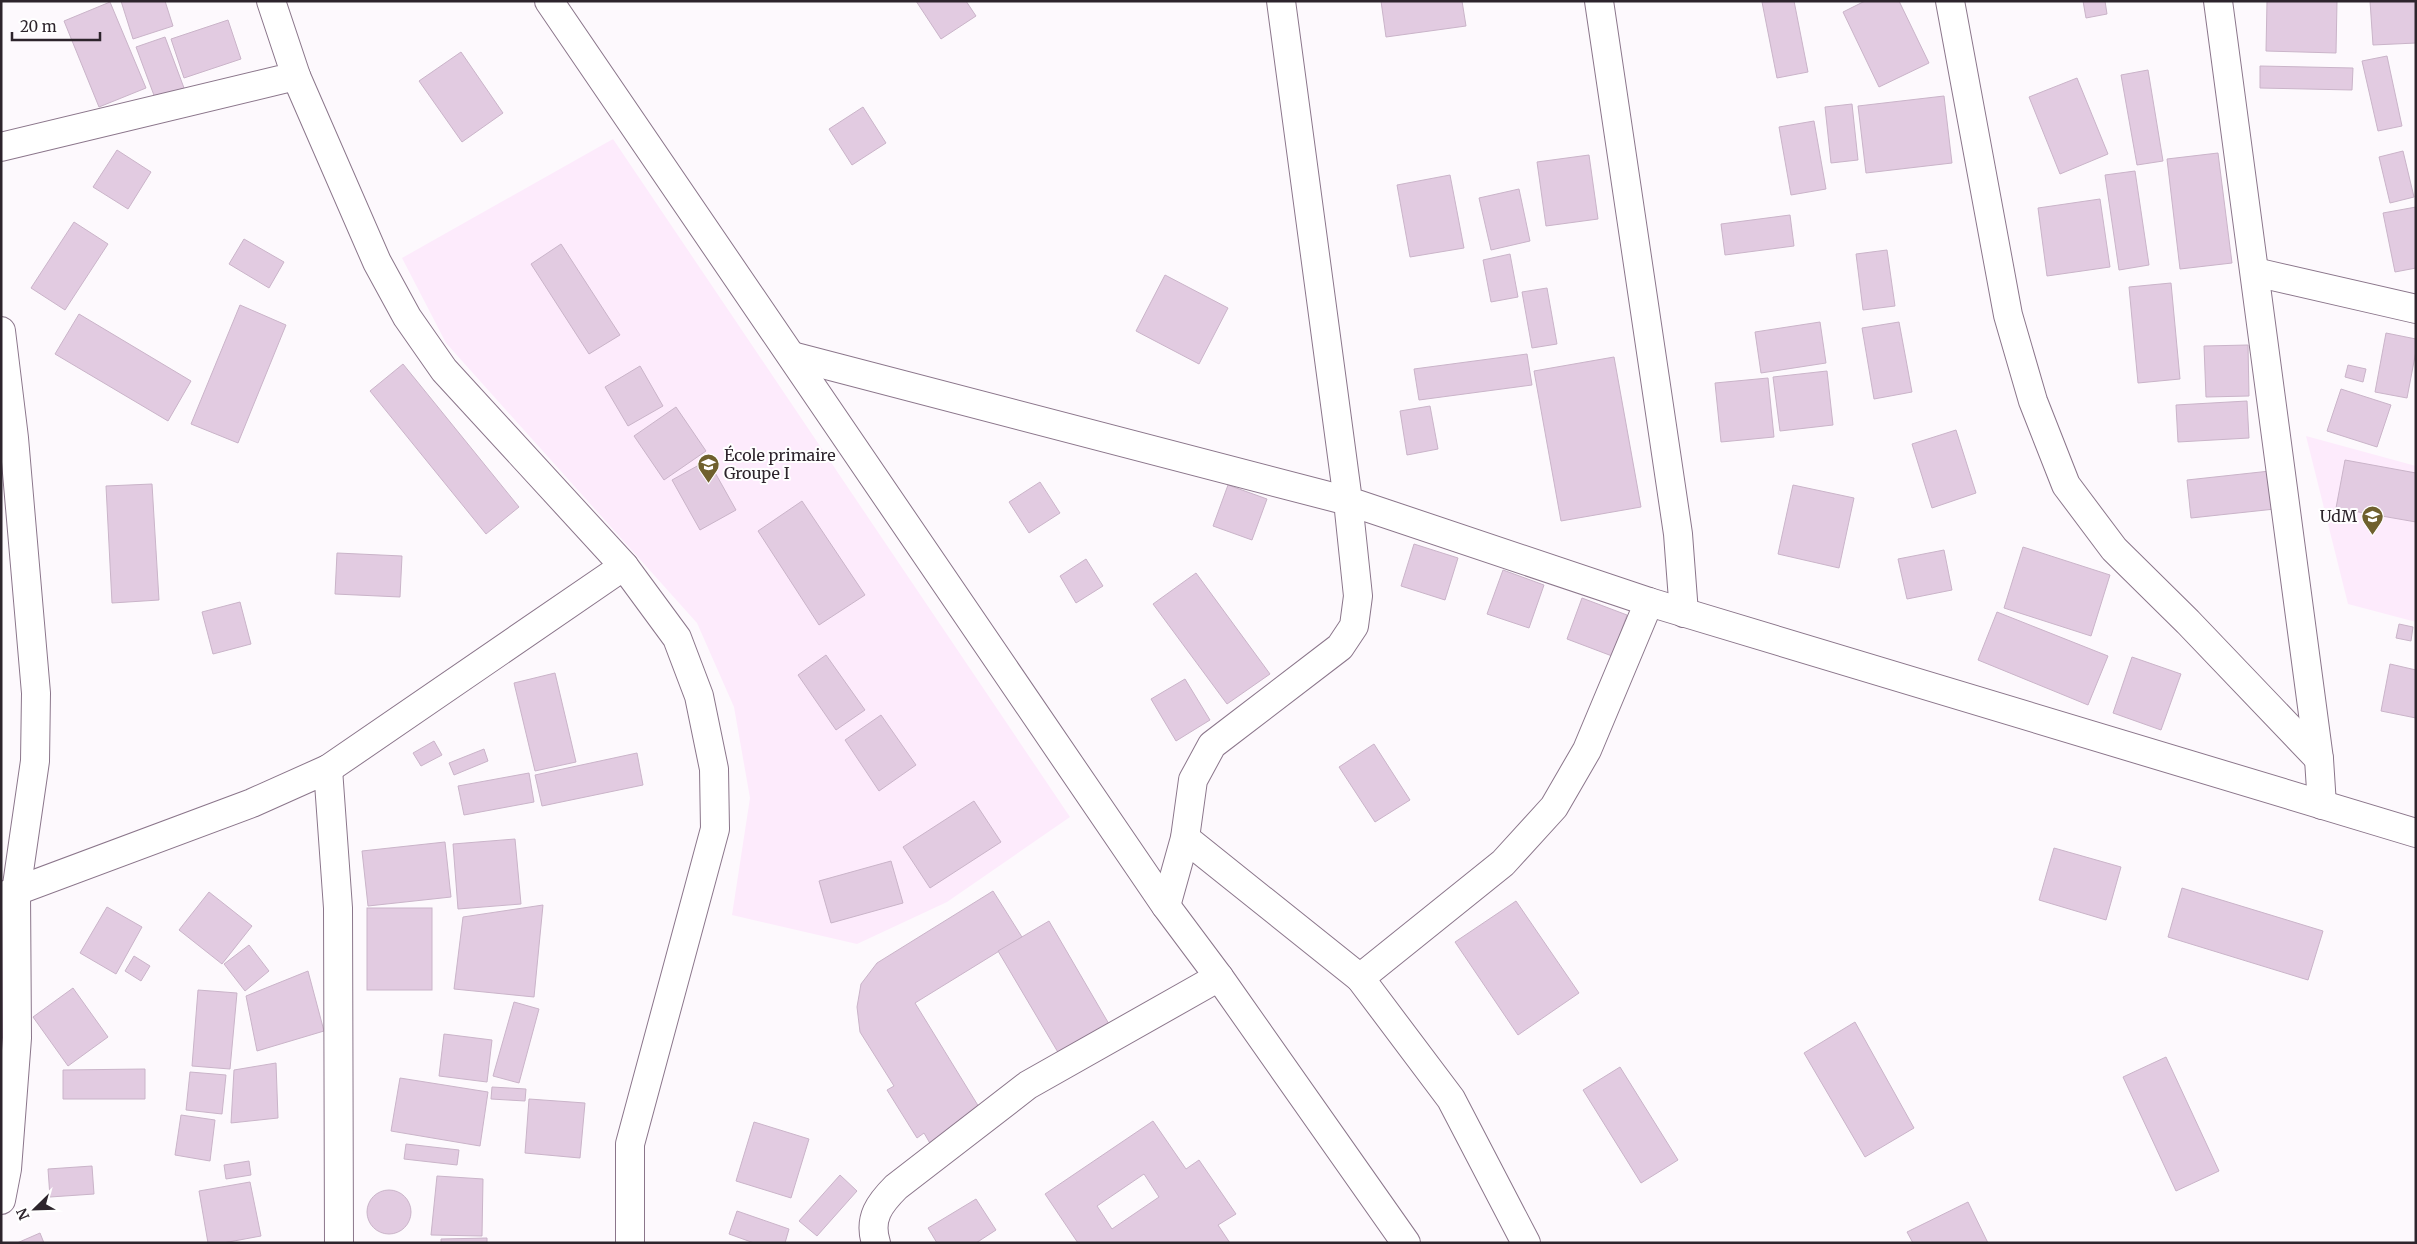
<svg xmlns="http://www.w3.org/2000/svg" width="2417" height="1244" viewBox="0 0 2417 1244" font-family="Merriweather,serif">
<rect width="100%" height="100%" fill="#fdf9fd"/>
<g fill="#fdebfc">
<path d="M613 139 1070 817 947 902 857 944 732 915 750 798 734 707 697 623 446 343 402 258Z"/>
<path d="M2306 436 2416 466V622L2348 604Z"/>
</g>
<g fill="#e2cbe1" stroke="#cab4c9" fill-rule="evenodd">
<path d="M121 1H165L173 26 133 39Z"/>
<path d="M916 1H966L976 16 941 39Z"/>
<path d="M1381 1H1462L1466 26 1386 37Z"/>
<path d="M1794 1 1808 72 1777 78 1762 2Z"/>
<path d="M1865 1H1899L1929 63 1879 87 1843 12Z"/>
<path d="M2083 1H2105L2107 14 2086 18Z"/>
<path d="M2267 1H2337L2336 53 2266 51Z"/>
<path d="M2370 1H2416V43L2373 45Z"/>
<path d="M110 2 146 88 99 107 64 21Z"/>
<path d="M228 20 241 59 184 78 171 39Z"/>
<path d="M165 37 184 88 155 98 136 47Z"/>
<path d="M461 52 503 113 462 142 419 81Z"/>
<path d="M2387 56 2402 126 2378 131 2362 61Z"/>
<path d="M2260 66 2353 68 2352 90 2260 88Z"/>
<path d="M2148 70 2163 161 2137 165 2121 75Z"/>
<path d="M2077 78 2108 154 2060 174 2029 97Z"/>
<path d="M1944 96 1952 163 1866 173 1858 106Z"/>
<path d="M1852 104 1858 160 1831 163 1825 107Z"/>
<path d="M863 107 886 143 852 165 829 129Z"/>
<path d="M1814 121 1826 189 1791 195 1779 127Z"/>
<path d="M117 150 151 172 128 209 93 187Z"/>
<path d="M2403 151 2414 197 2390 203 2379 157Z"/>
<path d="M2218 153 2232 263 2180 269 2167 159Z"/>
<path d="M1589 155 1598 219 1546 226 1537 162Z"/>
<path d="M2135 171 2149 265 2119 270 2105 175Z"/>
<path d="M1450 175 1464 248 1410 257 1397 185Z"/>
<path d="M1519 189 1530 241 1491 250 1479 198Z"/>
<path d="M2100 199 2110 267 2047 276 2038 208Z"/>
<path d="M2416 207V268L2395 272 2383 213Z"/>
<path d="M1790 215 1794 246 1725 255 1721 224Z"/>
<path d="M74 222 108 244 65 310 31 288Z"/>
<path d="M244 239 284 262 269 288 229 264Z"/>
<path d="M561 244 620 335 589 354 531 264Z"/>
<path d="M1887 250 1895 306 1863 310 1856 254Z"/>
<path d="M1510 254 1518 297 1491 302 1483 260Z"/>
<path d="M1165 275 1228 308 1199 364 1136 331Z"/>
<path d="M2171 283 2180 379 2138 383 2129 287Z"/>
<path d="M1547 288 1557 344 1532 348 1522 292Z"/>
<path d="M240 305 286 325 238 443 191 424Z"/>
<path d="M79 314 191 381 168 421 55 354Z"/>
<path d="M1820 322 1826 363 1761 373 1755 332Z"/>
<path d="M1899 322 1912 392 1874 399 1862 328Z"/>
<path d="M2386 333 2416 339V351L2407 398 2375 392Z"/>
<path d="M2248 345 2249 396 2206 397 2204 346Z"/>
<path d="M1527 354 1532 385 1419 400 1414 369Z"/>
<path d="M1614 357 1641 507 1561 521 1534 371Z"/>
<path d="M403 364 519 507 486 534 370 391Z"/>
<path d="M2348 365 2366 369 2363 382 2345 377Z"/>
<path d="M640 366 663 406 628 426 605 387Z"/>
<path d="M1827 371 1833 425 1780 431 1773 377Z"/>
<path d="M1768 378 1774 437 1721 442 1715 383Z"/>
<path d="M2341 389 2391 405 2377 447 2327 431Z"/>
<path d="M2247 401 2249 438 2178 442 2176 405Z"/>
<path d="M1430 406 1438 449 1407 455 1400 411Z"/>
<path d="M676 407 706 451 664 480 634 436Z"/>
<path d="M1956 430 1976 493 1932 508 1912 444Z"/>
<path d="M708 460 736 510 700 530 672 480Z"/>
<path d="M2345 460 2416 473V522L2336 508Z"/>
<path d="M2270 471 2275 509 2191 518 2187 480Z"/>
<path d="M1040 482 1060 513 1029 533 1009 502Z"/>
<path d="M152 484 159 600 112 603 106 486Z"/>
<path d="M1228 485 1267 499 1252 540 1213 526Z"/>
<path d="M1793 485 1854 498 1839 568 1778 554Z"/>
<path d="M802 501 865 595 819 625 758 531Z"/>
<path d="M1414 544 1458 558 1445 600 1401 586Z"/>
<path d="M2023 547 2110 575 2091 636 2004 608Z"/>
<path d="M1944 550 1952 590 1907 599 1898 559Z"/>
<path d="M337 553 402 556 400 597 335 594Z"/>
<path d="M1086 559 1103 586 1076 603 1060 576Z"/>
<path d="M1503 570 1544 585 1529 628 1487 614Z"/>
<path d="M1196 573 1270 674 1227 704 1153 604Z"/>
<path d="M1582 598 1627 615 1612 656 1567 639Z"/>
<path d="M240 602 251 644 213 654 202 612Z"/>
<path d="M1997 612 2108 656 2088 705 1978 660Z"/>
<path d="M2399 624 2413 627 2411 641 2396 638Z"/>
<path d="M826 655 865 710 836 730 798 675Z"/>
<path d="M2132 657 2181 674 2161 730 2113 713Z"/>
<path d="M2390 664 2416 670V718L2381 711Z"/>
<path d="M555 673 576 762 535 771 514 683Z"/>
<path d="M1185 679 1210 720 1176 741 1151 699Z"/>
<path d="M881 715 916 765 879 791 845 740Z"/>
<path d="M434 741 442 755 421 766 413 753Z"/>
<path d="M1374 744 1410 800 1375 822 1339 767Z"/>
<path d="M484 749 488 761 454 775 449 763Z"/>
<path d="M637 753 643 785 542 806 535 775Z"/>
<path d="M529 773 534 802 464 815 458 786Z"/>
<path d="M974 801 1001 842 930 888 903 847Z"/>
<path d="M515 839 521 904 458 909 453 844Z"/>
<path d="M445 842 451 897 368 906 362 851Z"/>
<path d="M2054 848 2121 867 2106 920 2039 900Z"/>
<path d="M891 861 903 903 831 923 819 881Z"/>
<path d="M2182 888 2323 931 2308 980 2168 937Z"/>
<path d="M993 891 1022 937 915 1003 982 1112 931 1145 924 1133 917 1138 887 1090 894 1086 860 1032 857 1007 861 984 877 963Z"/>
<path d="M209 892 252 926 222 964 179 930Z"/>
<path d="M1516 901 1579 993 1518 1035 1455 942Z"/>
<path d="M543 905 534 997 454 989 463 917Z"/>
<path d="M107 907 142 927 116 974 80 953Z"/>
<rect x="367" y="908" width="65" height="82"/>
<path d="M1049 921 1109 1024 1059 1054 998 951Z"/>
<path d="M249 945 269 971 245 991 224 964Z"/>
<path d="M134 956 150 966 141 981 125 971Z"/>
<path d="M308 971 324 1031 257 1051 246 996Z"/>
<path d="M73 988 108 1037 68 1066 33 1017Z"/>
<path d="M198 990 237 993 230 1069 192 1066Z"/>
<path d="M514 1002 539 1009 519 1083 493 1076Z"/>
<path d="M1855 1022 1914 1128 1865 1157 1804 1053Z"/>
<path d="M444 1034 492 1040 487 1082 439 1076Z"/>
<path d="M2166 1057 2219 1171 2176 1191 2123 1077Z"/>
<path d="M276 1063 278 1118 231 1123 234 1070Z"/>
<path d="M1620 1067 1678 1160 1641 1183 1583 1090Z"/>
<path d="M145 1069V1099H63V1070Z"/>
<path d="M190 1072 226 1075 222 1114 186 1110Z"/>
<path d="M400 1078 488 1092 480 1146 391 1131Z"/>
<path d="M492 1087 526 1089 525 1101 491 1099Z"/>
<path d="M529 1099 585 1103 580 1158 525 1153Z"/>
<path d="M181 1115 215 1120 210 1161 175 1155Z"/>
<path d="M1153 1121 1186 1169 1199 1160 1236 1214 1218 1225 1230 1243H1078L1045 1194ZM1144 1174 1159 1197 1112 1229 1097 1206Z"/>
<path d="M754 1122 809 1139 791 1198 736 1181Z"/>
<path d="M406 1144 459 1150 457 1165 404 1159Z"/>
<path d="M249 1161 251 1175 226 1179 224 1165Z"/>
<path d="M92 1166 94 1194 50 1197 48 1169Z"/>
<path d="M840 1175 857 1191 817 1236 799 1221Z"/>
<path d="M437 1176 483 1179 482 1236 431 1235Z"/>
<path d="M250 1182 261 1236 223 1243H208L199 1191Z"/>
<circle cx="389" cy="1212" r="22"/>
<path d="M976 1199 996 1230 976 1243H937L928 1228Z"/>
<path d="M1968 1202 1988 1243H1913L1907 1232Z"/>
<path d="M737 1211 789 1229 785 1243H754L729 1234Z"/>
<path d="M40 1233 44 1243H17Z"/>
<path d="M487 1238V1243H441V1239Z"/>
</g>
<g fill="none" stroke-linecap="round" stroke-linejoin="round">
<defs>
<g id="minor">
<path d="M549 1 1166 906 1219 977 1406 1243"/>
<path d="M1281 1 1348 501 1649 602 2416 833"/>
<path d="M1599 1 1678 534 1684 613"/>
<path d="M1950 1 2008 315 2033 401 2066 485 2114 549 2188 622 2319 759"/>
<path d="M2218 1 2319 759 2322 805"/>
<path d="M296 76 377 262 407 317 444 370 624 566"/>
<path d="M1 147 296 76 271 1"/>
<path d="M2255 272 2416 309"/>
<path d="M1 331 14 438 36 693 35 761 16 892 17 1038 7 1169 1 1200"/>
<path d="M792 356 1348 501 1358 596 1354 626 1340 647 1212 745 1193 780 1185 838 1166 906"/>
<path d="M328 769 624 566 677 638 699 696 714 769 715 829 630 1144V1243"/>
<path d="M1185 838 1360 978 1503 863 1554 807 1587 750 1649 602"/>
<path d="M3 896 252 803 328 769 338 908 339 1243"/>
<path d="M1360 978 1451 1099 1526 1243"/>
<path d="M876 1243C868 1218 880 1203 896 1187L1028 1085 1219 977"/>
</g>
</defs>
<use href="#minor" stroke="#8b768b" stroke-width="30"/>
<use href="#minor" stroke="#fff" stroke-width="28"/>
</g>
<defs>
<symbol id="school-pin" viewBox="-11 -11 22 30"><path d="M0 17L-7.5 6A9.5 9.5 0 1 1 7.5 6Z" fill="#6f602d" stroke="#fff"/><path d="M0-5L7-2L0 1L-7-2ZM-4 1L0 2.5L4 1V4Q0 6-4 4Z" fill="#fff"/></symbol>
<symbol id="university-pin" viewBox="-11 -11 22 30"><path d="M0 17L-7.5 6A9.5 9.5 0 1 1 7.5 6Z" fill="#6f602d" stroke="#fff"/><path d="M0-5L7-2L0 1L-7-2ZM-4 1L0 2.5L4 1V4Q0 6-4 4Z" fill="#fff"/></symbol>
</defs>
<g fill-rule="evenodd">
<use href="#school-pin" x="696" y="452" width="25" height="34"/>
<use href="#university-pin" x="2360" y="504" width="25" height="34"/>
</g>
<g text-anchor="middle" stroke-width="4" stroke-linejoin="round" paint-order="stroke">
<g font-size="16" fill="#2d242c" stroke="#fff" text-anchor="start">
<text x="724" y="461">École primaire<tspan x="724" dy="18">Groupe I</tspan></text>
<text x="2357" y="522" text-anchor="end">UdM</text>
</g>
</g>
<rect width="2417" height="1244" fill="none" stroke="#2d242c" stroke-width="5"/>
<g transform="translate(35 1209) rotate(247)" stroke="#ffffff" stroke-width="4" paint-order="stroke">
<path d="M0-4L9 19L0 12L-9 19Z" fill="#2d242c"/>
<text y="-8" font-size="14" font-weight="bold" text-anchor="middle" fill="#2d242c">N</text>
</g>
<path d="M12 32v8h88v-8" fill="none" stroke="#2d242c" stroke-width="2.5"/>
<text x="20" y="32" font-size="15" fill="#2d242c" stroke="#ffffff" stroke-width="4" paint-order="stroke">20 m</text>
</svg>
